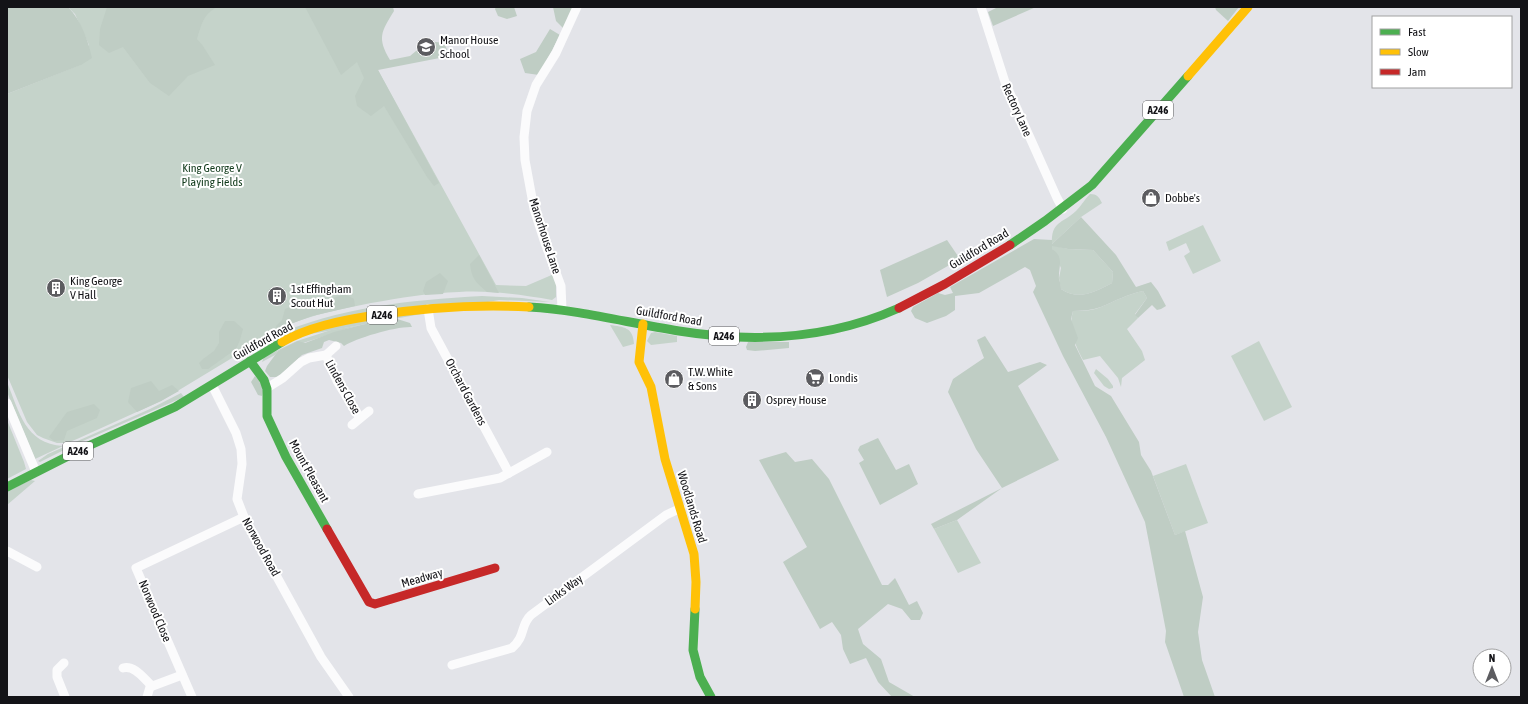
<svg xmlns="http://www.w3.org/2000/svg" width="1528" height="704" viewBox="0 0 1528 704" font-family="'Asap Condensed',sans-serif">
<rect width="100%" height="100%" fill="#e3e4e9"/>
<g fill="#c5d3ca">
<path d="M68 7H331L378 70 496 285 526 286 554 274 556 281V297L552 300C522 295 490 290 459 292 429 293 400 298 371 303 342 309 313 314 286 326 277 330 266 333 260 341L161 401 77 439 67 443H57L43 438 37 435 27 422 7 375V94L80 65 89 45 75 14Z"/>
<path d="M1090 194C1097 194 1099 197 1102 203L1081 217 1052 244C1051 221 1062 224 1076 211 1081 206 1085 199 1090 194Z"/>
<path d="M1203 225 1221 261 1193 274 1184 256 1190 252 1186 243 1169 251 1166 242Z"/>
<path d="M1052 245 1068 249 1093 250 1113 272 1112 283C1095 292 1079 301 1061 289L1059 278 1061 268 1052 249Z"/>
<path d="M1143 291 1147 298 1135 314 1138 318 1127 329 1142 351 1145 360 1122 378 1121 387 1118 378 1100 356 1083 360C1075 345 1068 328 1073 311 1082 311 1092 311 1101 307 1115 301 1128 294 1143 291Z"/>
<path d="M482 296 522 298 550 302 499 300 272 341 271 338V337C339 307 409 300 482 296Z"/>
<path d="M361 325C333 332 306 343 278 351L275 355 262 362 264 357 297 341 331 330Z"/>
<path d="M610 325C624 327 633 327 634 344L623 347Z"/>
<path d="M655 332 677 336V342L651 345 647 341 651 333Z"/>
<path d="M1259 341 1292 407 1264 421 1231 356Z"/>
<path d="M1096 369 1108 379 1113 386V388L1109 389 1104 386 1094 373Z"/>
<path d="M7 382C19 411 25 444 63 446L35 459 7 392Z"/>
<path d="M181 393 184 397 76 444 40 462 38 461 48 454 150 409Z"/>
<path d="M7 420 24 462 26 469 7 479Z"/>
<path d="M1186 464 1208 523 1175 535 1153 476Z"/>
<path d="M31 480 35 481 7 505V491Z"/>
<path d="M957 520 981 563 958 573 934 529Z"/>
</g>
<g fill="#bfcdc4" fill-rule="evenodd">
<path d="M7 7H68C81 20 88 40 92 58L81 65 7 94Z"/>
<path d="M107 7H217C203 15 202 23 197 39L203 46 215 65 188 76 169 96 150 83 123 47 109 53 99 45 100 29Z"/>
<path d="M305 7H393L394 11C381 32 377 38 390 60L410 56 428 41 444 43 450 56 378 70 439 183 434 186 427 177 384 106 371 116 357 106 355 96 364 78 357 62 341 75Z"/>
<path d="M496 7H514L517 16 507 19 498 16 495 9Z"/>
<path d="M553 7H574L564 29 556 21Z"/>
<path d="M998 7H1036L993 26 988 12Z"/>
<path d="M1215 7H1239L1228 21 1216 10Z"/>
<path d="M550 29 560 35 539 75 525 73 520 59 536 52Z"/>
<path d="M1081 217 1116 255 1136 287 1151 282 1158 291 1166 306 1161 309 1157 310 1152 305 1138 318 1135 315 1147 298 1143 291C1128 294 1115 301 1101 307 1092 310 1082 311 1073 311L1071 319 1078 338 1075 345 1095 386 1111 396 1139 442 1141 455 1151 471 1175 535 1185 531 1203 597 1198 632 1202 660 1215 697H1184L1165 642 1166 631 1145 522 1106 437 1063 356 1033 292 1036 286 1030 270 1025 267 979 293 955 296V310L946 316 927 323 915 318 911 311 913 307 938 293 945 295 953 293 950 287 1034 239 1052 240V244ZM1052 246 1068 249 1093 250 1113 272 1112 283C1095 292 1079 301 1061 289 1061 286 1060 282 1059 279 1058 268 1065 257 1052 249Z"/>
<path d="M947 240 960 259 918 283 887 297 880 270Z"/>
<path d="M479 255 499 293 487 292C476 282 472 280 470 264Z"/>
<path d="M440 273 448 281 443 294 425 295 423 291 426 282Z"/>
<path d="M345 294 354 299 355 306 312 316 277 329 276 326 282 320 285 309 300 303 322 302Z"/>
<path d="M394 318 410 323 412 327C397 326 356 338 344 346L341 343 329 340 324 342 322 348 302 355 278 377H270L265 371 267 366 278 351 298 341 305 343 334 332 361 325Z"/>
<path d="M225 321H234L243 329 240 340 236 349 208 369H202L199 363 203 359 214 351 219 343V332Z"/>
<path d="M985 336 1008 372 1040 362 1047 365 1018 386 1059 460 1002 488 957 520 934 529 931 524 1002 488 976 449 948 392 953 379 984 358 977 340Z"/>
<path d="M748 342H789V348L755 351 747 350 746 347Z"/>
<path d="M255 376 264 385 262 396 258 395 251 382Z"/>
<path d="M151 381 159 391 172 385 179 391 161 401 137 412 128 402 131 388Z"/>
<path d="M94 404 100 410 97 418 67 431 64 440 54 441 49 437 67 412Z"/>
<path d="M878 438 896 470 909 464 918 484 904 492 880 505 859 463 864 460 858 450 860 446Z"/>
<path d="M786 452 795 462 812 459 829 479 882 585H888L895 578 909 605 917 601 923 613 920 620H911L902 609 888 604 858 629 863 644 881 659 889 682 915 697H892L878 682 866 658 850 664 843 649 841 635 832 622 820 629 783 562 807 547 759 460Z"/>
</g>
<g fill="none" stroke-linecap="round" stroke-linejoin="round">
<g stroke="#fbfbfc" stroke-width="9">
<path d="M981 7 1005 82 1057 198 1063 209"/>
<path d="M428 309 431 328 509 473"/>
<path d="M562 310 561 286 545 243 534 209 525 160 524 137 527 111 536 85 556 53 577 7"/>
<path d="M326 355 337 381 360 418"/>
<path d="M212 385 236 433 241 449 242 464 237 499 244 517 321 657 349 697"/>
<path d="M267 388 283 378 301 362 309 358 326 355 336 346"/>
<path d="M7 403 36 472"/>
<path d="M352 425 369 411"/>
<path d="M418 494 500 478 547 452"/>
<path d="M7 551 37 567"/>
<path d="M64 663 57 670V677L65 697"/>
<path d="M452 665 512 648C526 636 520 625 531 615L666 515 681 508"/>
<path d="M123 668C135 665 144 679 152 686"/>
<path d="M147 697 150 687 182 675"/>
<path d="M192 697 136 568 244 517"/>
</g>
<g stroke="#4caf50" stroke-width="9">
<path d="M1010 245 1045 221 1092 185 1188 76"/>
<path d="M529 307C580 310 628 323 679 331 753 343 830 339 899 308"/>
<path d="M250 361 264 380 267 389V416L286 457 327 529"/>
<path d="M7 487 86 447 175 407 282 342"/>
<path d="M695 609 693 650 700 677 711 697"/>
</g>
<g stroke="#ffc107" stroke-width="9">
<path d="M1188 76 1248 7"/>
<path d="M643 324 639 362 651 387 665 459 694 554 696 582 695 609"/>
<path d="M282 342C309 327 339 321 370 316 422 308 476 304 529 307"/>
</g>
<g stroke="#c62828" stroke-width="9">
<path d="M899 308 945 284 1010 245"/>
<path d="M327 529 369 602 375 604 495 568"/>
</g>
</g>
<defs>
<symbol id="school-disc" viewBox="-11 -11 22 22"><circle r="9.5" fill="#5c5c60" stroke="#fff"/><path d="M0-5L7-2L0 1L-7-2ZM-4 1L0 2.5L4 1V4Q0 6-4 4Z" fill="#fff"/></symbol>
<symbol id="shop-disc" viewBox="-11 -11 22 22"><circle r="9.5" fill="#5c5c60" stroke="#fff"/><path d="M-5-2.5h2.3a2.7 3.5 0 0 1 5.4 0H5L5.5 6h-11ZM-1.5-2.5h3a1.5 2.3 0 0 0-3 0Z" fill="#fff"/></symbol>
<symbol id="building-disc" viewBox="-11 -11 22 22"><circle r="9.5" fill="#5c5c60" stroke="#fff"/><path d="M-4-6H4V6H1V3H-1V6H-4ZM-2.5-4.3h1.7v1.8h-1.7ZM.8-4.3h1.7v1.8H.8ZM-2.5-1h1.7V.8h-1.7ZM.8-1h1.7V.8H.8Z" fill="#fff"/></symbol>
<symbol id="supermarket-disc" viewBox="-11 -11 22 22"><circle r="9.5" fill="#5c5c60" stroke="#fff"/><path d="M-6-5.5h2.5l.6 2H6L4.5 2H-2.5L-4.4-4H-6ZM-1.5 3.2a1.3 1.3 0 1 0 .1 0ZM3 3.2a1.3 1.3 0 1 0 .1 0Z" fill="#fff"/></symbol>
</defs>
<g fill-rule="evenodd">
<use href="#school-disc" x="415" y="36" width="22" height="22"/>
<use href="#shop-disc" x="1140" y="187" width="22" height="22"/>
<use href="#building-disc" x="45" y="277" width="22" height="22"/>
<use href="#building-disc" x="266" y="285" width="22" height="22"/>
<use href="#supermarket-disc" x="804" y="367" width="22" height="22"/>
<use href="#shop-disc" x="663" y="368" width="22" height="22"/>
<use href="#building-disc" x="741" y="389" width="22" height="22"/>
</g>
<g text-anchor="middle" stroke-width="4" stroke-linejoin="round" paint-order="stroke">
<g fill="#fff" stroke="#5a5a5d" stroke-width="1">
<rect x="1143" y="101" width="30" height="18" rx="3"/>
<rect x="367" y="306" width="30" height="18" rx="3"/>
<rect x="709" y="327" width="30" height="18" rx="3"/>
<rect x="63" y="442" width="30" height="18" rx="3"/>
</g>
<g font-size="11" font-weight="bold" fill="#131317">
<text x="1158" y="114">A246</text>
<text x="382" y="319">A246</text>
<text x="724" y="340">A246</text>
<text x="78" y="455">A246</text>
</g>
<g font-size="12" fill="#131317" stroke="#fff" text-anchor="start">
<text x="440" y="44">Manor House<tspan x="440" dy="14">School</tspan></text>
<text x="1165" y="202">Dobbe's</text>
<text x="70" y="285">King George<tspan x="70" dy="14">V Hall</tspan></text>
<text x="291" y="293">1st Effingham<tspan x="291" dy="14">Scout Hut</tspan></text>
<text x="688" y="376">T.W. White<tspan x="688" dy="14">&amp; Sons</tspan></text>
<text x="829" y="382">Londis</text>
<text x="766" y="404">Osprey House</text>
</g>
<g font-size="12" fill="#131317" stroke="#fff">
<text transform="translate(1017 110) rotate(66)" y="4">Rectory Lane</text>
<text transform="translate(545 236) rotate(72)" y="4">Manorhouse Lane</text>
<text transform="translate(979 249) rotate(-31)" y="4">Guildford Road</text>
<text transform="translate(669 316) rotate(10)" y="4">Guildford Road</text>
<text transform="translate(263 341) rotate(-29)" y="4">Guildford Road</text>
<text transform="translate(343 387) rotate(61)" y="4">Lindens Close</text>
<text transform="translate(466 392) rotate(62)" y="4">Orchard Gardens</text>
<text transform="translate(309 471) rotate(61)" y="4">Mount Pleasant</text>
<text transform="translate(692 507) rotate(73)" y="4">Woodlands Road</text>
<text transform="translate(261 547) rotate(61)" y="4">Norwood Road</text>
<text transform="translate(422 578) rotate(-16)" y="4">Meadway</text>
<text transform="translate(564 590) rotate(-36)" y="4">Links Way</text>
<text transform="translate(155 611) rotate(67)" y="4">Norwood Close</text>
</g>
<g font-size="12" fill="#10391a" stroke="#fff">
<text x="212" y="172">King George V<tspan x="212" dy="14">Playing Fields</tspan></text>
</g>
</g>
<rect width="1528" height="704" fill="none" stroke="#131317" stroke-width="16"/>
<rect x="1372" y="16" width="140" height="72" fill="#ffffff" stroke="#a1a1a2"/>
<rect x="1380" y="29" width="20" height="6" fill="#4caf50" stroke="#a1a1a2"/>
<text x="1408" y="36" font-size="12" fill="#131317">Fast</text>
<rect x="1380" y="49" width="20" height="6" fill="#ffc107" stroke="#a1a1a2"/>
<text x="1408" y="56" font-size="12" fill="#131317">Slow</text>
<rect x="1380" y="69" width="20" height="6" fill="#c62828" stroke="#a1a1a2"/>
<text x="1408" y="76" font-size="12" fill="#131317">Jam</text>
<g transform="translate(1492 668)"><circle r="19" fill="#ffffff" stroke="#a1a1a2"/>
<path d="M0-3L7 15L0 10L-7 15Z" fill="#5c5c60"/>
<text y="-6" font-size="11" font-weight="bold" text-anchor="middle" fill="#131317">N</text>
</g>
</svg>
